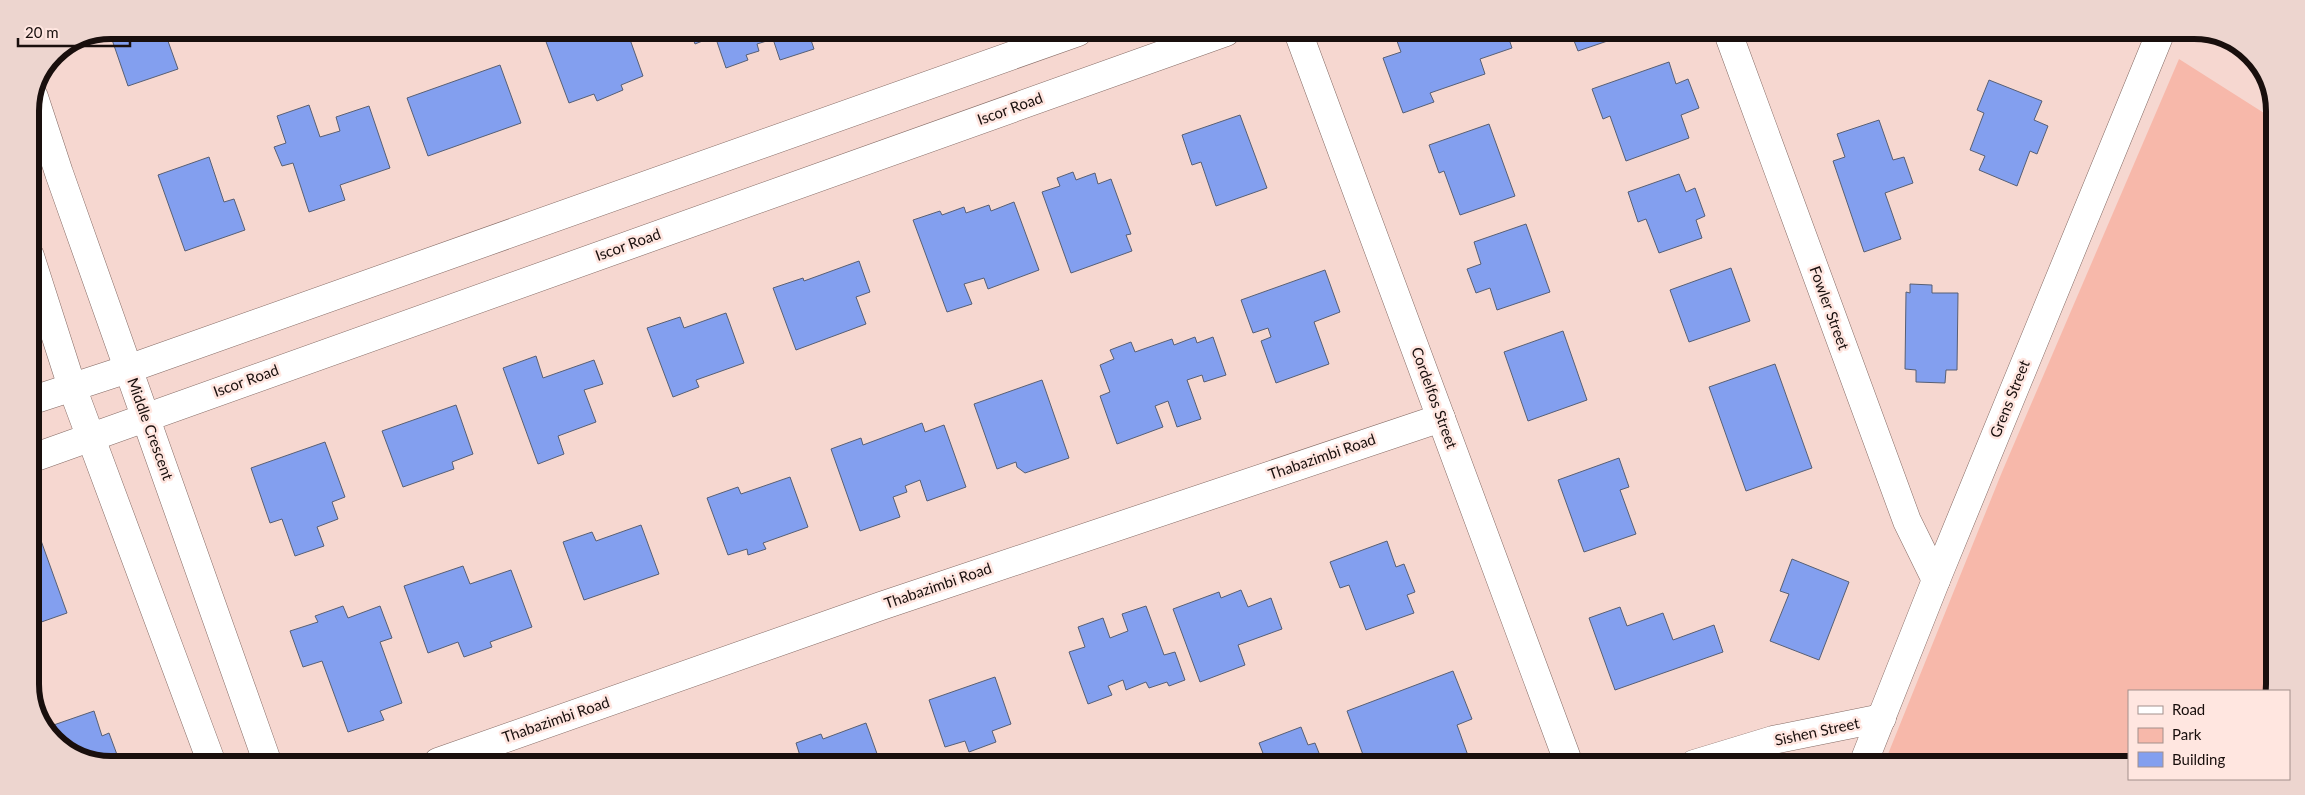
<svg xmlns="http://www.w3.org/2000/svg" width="2305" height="795" viewBox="0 0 2305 795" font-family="Lato,sans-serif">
<rect width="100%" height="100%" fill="#f6d7d0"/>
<path fill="#f7b8aa" d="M2179 59 2275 120 2271 691H2129V765L1884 764 2002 472Z"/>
<g fill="#839fef" stroke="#575f74">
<path d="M164 30 178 69 128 86 109 31Z"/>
<path d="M245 30H271L248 39Z"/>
<path d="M542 31H589L591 37 608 31H627L643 76 621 85 623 90 597 101 594 94 569 103Z"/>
<path d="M690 31H808L814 49 780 60 773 39 757 44 759 51 746 55 748 60 726 68 715 36 695 44Z"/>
<path d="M1394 33H1434L1436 39 1455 33H1507L1512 48 1480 59 1485 74 1430 93 1434 102 1403 113 1383 58 1401 52Z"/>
<path d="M1571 33H1631L1578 51Z"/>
<path d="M1669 62 1676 84 1688 79 1699 108 1681 115 1689 138 1626 161 1610 116 1603 119 1592 89Z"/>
<path d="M500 65 521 123 428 156 407 98Z"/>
<path d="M1989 80 2042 101 2034 120 2048 126 2037 154 2030 151 2017 186 1979 170 1985 156 1970 150 1984 113 1977 110Z"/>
<path d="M309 105 320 137 340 131 336 117 369 106 390 168 340 185 345 200 309 212 293 163 282 166 274 147 286 143 277 116Z"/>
<path d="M1240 115 1267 188 1216 206 1201 162 1192 165 1182 135Z"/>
<path d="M1879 120 1893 160 1904 157 1913 183 1885 193 1901 239 1864 252 1833 161 1845 157 1837 134Z"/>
<path d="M1489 124 1515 196 1460 215 1444 171 1439 173 1429 145Z"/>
<path d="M209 157 224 202 234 199 245 230 185 251 158 175Z"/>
<path d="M1073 172 1076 180 1095 173 1098 184 1111 179 1131 234 1126 235 1132 251 1071 273 1042 192 1060 186 1057 178Z"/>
<path d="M1679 174 1686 192 1695 188 1705 216 1696 220 1702 238 1659 253 1646 219 1638 222 1628 192Z"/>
<path d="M1014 202 1039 270 988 289 984 278 964 284 972 304 947 312 913 220 940 211 942 215 964 207 966 213 989 205 991 211Z"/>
<path d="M1526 224 1550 292 1497 310 1490 288 1476 293 1467 269 1481 264 1474 242Z"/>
<path d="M859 261 870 292 856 297 866 324 796 350 773 288 803 278 804 281Z"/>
<path d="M1731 268 1750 321 1689 342 1670 290Z"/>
<path d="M1325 270 1340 312 1314 322 1329 364 1276 383 1261 341 1271 337 1268 328 1253 333 1241 300Z"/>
<path d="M1910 284 1932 285V293H1958L1957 370H1946L1945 383 1916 382V370L1905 369 1906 292 1910 293Z"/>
<path d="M726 313 744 363 696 380 699 387 673 397 647 328 680 317 684 328Z"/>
<path d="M1563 331 1587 400 1528 421 1504 352Z"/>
<path d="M1195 337 1197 343 1213 337 1226 375 1204 382 1202 375 1187 380 1201 419 1177 427 1168 401 1155 406 1163 427 1117 444 1100 396 1110 392 1100 365 1114 359 1110 350 1131 342 1135 352 1172 339 1174 345Z"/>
<path d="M536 356 543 378 594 360 603 384 584 390 596 422 558 436 564 454 538 464 503 368Z"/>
<path d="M1775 364 1812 468 1746 491 1709 387Z"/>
<path d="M1042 380 1069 458 1025 473 1017 467 1016 462 997 469 974 404Z"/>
<path d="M456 405 473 454 452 462 454 469 403 487 382 431Z"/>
<path d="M922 423 925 432 944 425 966 487 927 501 920 480 905 486 907 492 893 497 900 517 860 531 831 449 861 438 863 445Z"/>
<path d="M325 442 345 497 332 502 338 519 317 527 324 546 295 556 282 519 270 523 251 468Z"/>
<path d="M1619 458 1629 487 1620 490 1636 534 1584 552 1558 480Z"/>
<path d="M790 477 808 527 763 543 766 549 748 555 747 549 728 555 707 498 738 487 741 494Z"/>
<path d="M641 525 659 574 584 600 563 542 592 532 596 541Z"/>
<path d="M39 535 67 613 30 626V538Z"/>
<path d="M1387 541 1396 567 1404 564 1415 592 1407 595 1414 613 1366 630 1349 585 1340 588 1330 562Z"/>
<path d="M1792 559 1849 582 1819 660 1770 641 1789 594 1780 591Z"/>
<path d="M463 566 470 584 511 570 532 627 490 642 492 647 464 657 458 642 428 653 404 586Z"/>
<path d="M1241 590 1248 607 1271 598 1282 629 1238 645 1245 665 1200 682 1173 609 1219 592 1221 598Z"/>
<path d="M343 606 348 618 380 606 392 638 380 642 402 703 380 711 384 720 348 732 322 661 303 667 290 631 318 622 315 616Z"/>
<path d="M1146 606 1164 655 1175 652 1185 680 1169 686 1167 682 1149 688 1146 682 1126 690 1123 680 1108 686 1112 695 1088 704 1069 652 1085 647 1078 627 1103 618 1110 638 1128 631 1122 614Z"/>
<path d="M1620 607 1627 626 1663 613 1673 640 1714 625 1723 652 1615 690 1589 618Z"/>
<path d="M1453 671 1472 719 1457 725 1471 764 1366 763 1347 711Z"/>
<path d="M995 677 1011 724 992 731 996 742 969 752 965 741 945 747 929 700Z"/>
<path d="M94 711 102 736 109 733 119 760 85 761 47 734 45 728Z"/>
<path d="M866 723 880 762H802L796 743 821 734 823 739Z"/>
<path d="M1301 727 1308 745 1315 743 1323 763H1263L1266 761 1259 743Z"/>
</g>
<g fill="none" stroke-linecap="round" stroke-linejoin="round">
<defs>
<g id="street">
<path d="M1298 32 1569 764"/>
<path d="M1728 33 1907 521 1936 580"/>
<path d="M34 97 59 173 267 761"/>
<path d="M30 256 72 387 211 761"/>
<path d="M30 401 128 369 1078 32"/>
<path d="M30 459 1226 32"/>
<path d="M438 762 881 606 1441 418"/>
<path d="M1694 764 1773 740 1882 718"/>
<path d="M1863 764 1936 580 2160 34"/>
</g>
</defs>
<use href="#street" stroke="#846a64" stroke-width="29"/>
<use href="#street" stroke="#fff" stroke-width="28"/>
</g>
<g text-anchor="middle" stroke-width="5" stroke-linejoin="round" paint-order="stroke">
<g font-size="15" fill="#190f0d" stroke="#ffe6e0">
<text transform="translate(1010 109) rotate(-20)" y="5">Iscor Road</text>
<text transform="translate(628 245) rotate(-20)" y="5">Iscor Road</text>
<text transform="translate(1829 308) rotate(70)" y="5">Fowler Street</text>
<text transform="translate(246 381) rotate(-20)" y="5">Iscor Road</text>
<text transform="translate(1434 398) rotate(70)" y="5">Cordelfos Street</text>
<text transform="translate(2010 399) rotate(-68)" y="5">Grens Street</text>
<text transform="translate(150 429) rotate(70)" y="5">Middle Crescent</text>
<text transform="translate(1322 457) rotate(-19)" y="5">Thabazimbi Road</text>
<text transform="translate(938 586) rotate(-19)" y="5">Thabazimbi Road</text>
<text transform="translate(556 720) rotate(-19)" y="5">Thabazimbi Road</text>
<text transform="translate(1817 732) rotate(-12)" y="5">Sishen Street</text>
</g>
</g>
<path d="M0 0H2305V795H0ZM111 39H2194A72 72 0 0 1 2266 111V684A72 72 0 0 1 2194 756H111A72 72 0 0 1 39 684V111A72 72 0 0 1 111 39Z" fill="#edd5cf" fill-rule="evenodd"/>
<path fill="none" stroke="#190f0d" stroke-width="6" d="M111 39H2194A72 72 0 0 1 2266 111V684A72 72 0 0 1 2194 756H111A72 72 0 0 1 39 684V111A72 72 0 0 1 111 39Z"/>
<rect x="2128" y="690" width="162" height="90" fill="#ffe6e0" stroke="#a3908c"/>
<rect x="2138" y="706" width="25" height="8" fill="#ffffff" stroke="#a3908c"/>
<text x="2172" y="715" font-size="15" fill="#190f0d">Road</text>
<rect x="2138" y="728" width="25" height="15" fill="#f7b8aa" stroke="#a3908c"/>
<text x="2172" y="740" font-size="15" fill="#190f0d">Park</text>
<rect x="2138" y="752" width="25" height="15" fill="#839fef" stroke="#a3908c"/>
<text x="2172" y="765" font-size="15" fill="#190f0d">Building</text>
<path d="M18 38v8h112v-8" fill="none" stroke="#190f0d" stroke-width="2.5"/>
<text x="25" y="38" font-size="15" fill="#190f0d" stroke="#ffe6e0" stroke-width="4" paint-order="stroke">20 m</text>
</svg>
